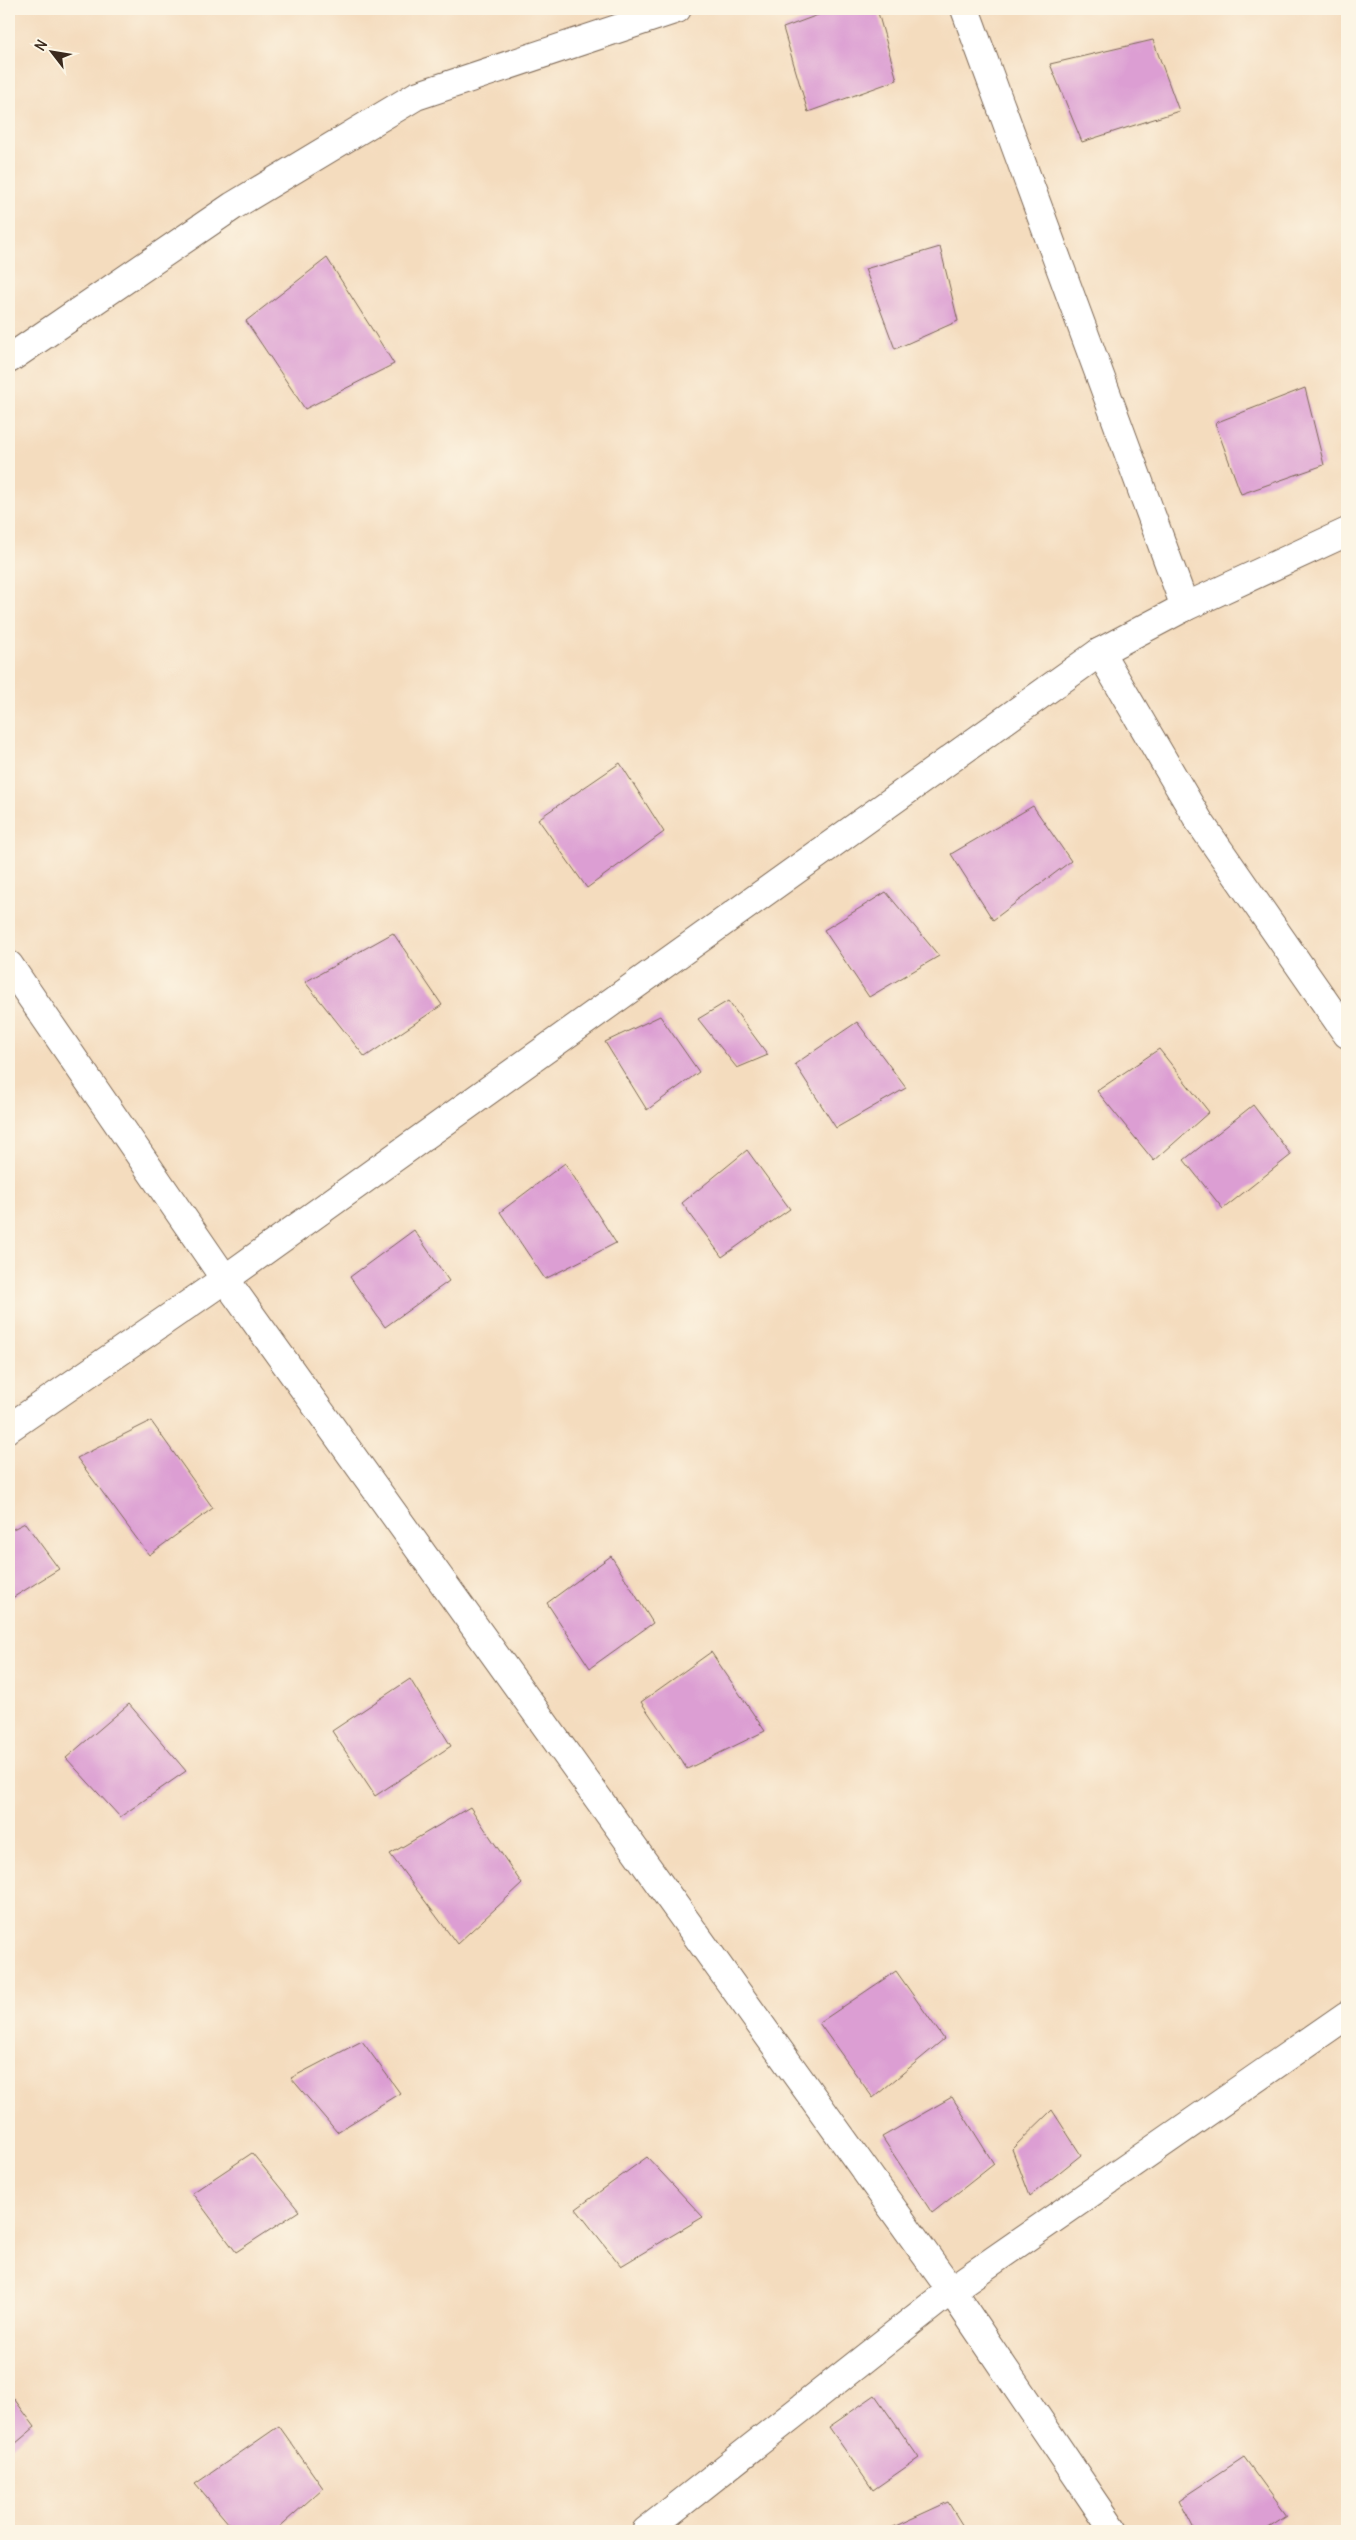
<svg xmlns="http://www.w3.org/2000/svg" width="1356" height="2540" viewBox="0 0 1356 2540" font-family="Delius,sans-serif">
<rect width="100%" height="100%" fill="#fcf5e5"/>
<filter id="ink" filterUnits="userSpaceOnUse"><feTurbulence type="fractalNoise" baseFrequency=".02" numOctaves="2"/><feDisplacementMap in="SourceGraphic" scale="10" xChannelSelector="R" yChannelSelector="G"/><feConvolveMatrix kernelMatrix="1 2 1 2 8 2 1 2 1" color-interpolation-filters="sRGB"/></filter>
<filter id="wash" filterUnits="userSpaceOnUse"><feTurbulence type="fractalNoise" baseFrequency=".0096" numOctaves="4" result="noise"/><feDisplacementMap in="SourceGraphic" scale="20" xChannelSelector="R" yChannelSelector="G"/><feGaussianBlur stdDeviation="1.12" result="paint"/><feColorMatrix in="noise" values="0 0 0 0 0 0 0 0 0 0 0 0 0 0 0 0 0 1.4 0 .05"/><feComposite in="paint" operator="in"/></filter>
<g filter="url(#wash)">
<rect width="100%" height="100%" fill="#f4dcbe"/>
<g id="blocks">
<g fill="#dc9ed3">
<path d="M834 9H877L897 80 808 112 783 28Z"/>
<path d="M1153 40 1179 111 1082 142 1050 64Z"/>
<path d="M940 247 958 321 895 349 865 269Z"/>
<path d="M327 258 394 364 305 409 246 321Z"/>
<path d="M1305 388 1324 465 1241 494 1215 423Z"/>
<path d="M620 763 664 832 587 888 538 819Z"/>
<path d="M1033 806 1071 861 993 920 951 854Z"/>
<path d="M886 892 939 956 869 997 824 930Z"/>
<path d="M393 933 442 1005 365 1057 305 982Z"/>
<path d="M728 1001 768 1055 737 1068 698 1019Z"/>
<path d="M660 1016 699 1072 647 1110 605 1042Z"/>
<path d="M857 1022 906 1088 836 1128 795 1064Z"/>
<path d="M1159 1049 1209 1112 1154 1161 1097 1091Z"/>
<path d="M1253 1105 1291 1155 1223 1209 1184 1160Z"/>
<path d="M747 1150 790 1209 722 1257 682 1203Z"/>
<path d="M565 1163 616 1243 545 1279 500 1212Z"/>
<path d="M414 1230 449 1281 385 1327 350 1277Z"/>
<path d="M151 1421 213 1508 149 1555 77 1458Z"/>
<path d="M25 1523 59 1569 9 1600V1531Z"/>
<path d="M611 1556 653 1623 590 1668 547 1603Z"/>
<path d="M711 1652 765 1731 687 1769 641 1702Z"/>
<path d="M410 1679 451 1746 375 1796 332 1731Z"/>
<path d="M129 1704 186 1771 120 1817 66 1758Z"/>
<path d="M470 1807 522 1884 457 1944 390 1854Z"/>
<path d="M896 1971 944 2039 873 2098 819 2023Z"/>
<path d="M362 2041 400 2093 337 2132 291 2078Z"/>
<path d="M952 2097 994 2164 932 2213 882 2137Z"/>
<path d="M1052 2110 1081 2155 1030 2196 1012 2149Z"/>
<path d="M252 2153 299 2211 236 2252 192 2193Z"/>
<path d="M647 2157 703 2217 621 2266 576 2209Z"/>
<path d="M9 2392 35 2427 9 2449Z"/>
<path d="M875 2395 919 2458 873 2490 829 2427Z"/>
<path d="M279 2426 323 2488 275 2531H235L195 2484Z"/>
<path d="M1244 2457 1287 2516 1264 2531H1195L1179 2500Z"/>
<path d="M948 2502 966 2531H890L889 2529Z"/>
</g>
</g>
</g>
<g filter="url(#ink)">
<use href="#blocks" fill-opacity="0" stroke="#7c6856" stroke-width="1"/>
<g fill="none" stroke-linecap="round" stroke-linejoin="round">
<defs>
<g id="minor">
<path d="M965 9 1185 607"/>
<path d="M9 359 233 206 416 96 677 9"/>
<path d="M1100 652 1199 821 1347 1034"/>
<path d="M9 965 225 1279 951 2290 1114 2531"/>
<path d="M9 1428 225 1279 1100 652 1185 607 1347 532"/>
<path d="M646 2531 951 2290 1347 2015"/>
</g>
</defs>
<use href="#minor" stroke="#7c6856" stroke-width="30"/>
<use href="#minor" stroke="#fff" stroke-width="28"/>
</g>
</g>
<rect width="1356" height="2540" fill="none" stroke="#fcf5e5" stroke-width="30"/>
<g transform="translate(52 52) rotate(301)" stroke="#fcf5e5" stroke-width="4" paint-order="stroke">
<path d="M0-4L9 19L0 12L-9 19Z" fill="#3b2a1e"/>
<text y="-8" font-size="14" font-weight="bold" text-anchor="middle" fill="#3b2a1e">N</text>
</g>
</svg>
